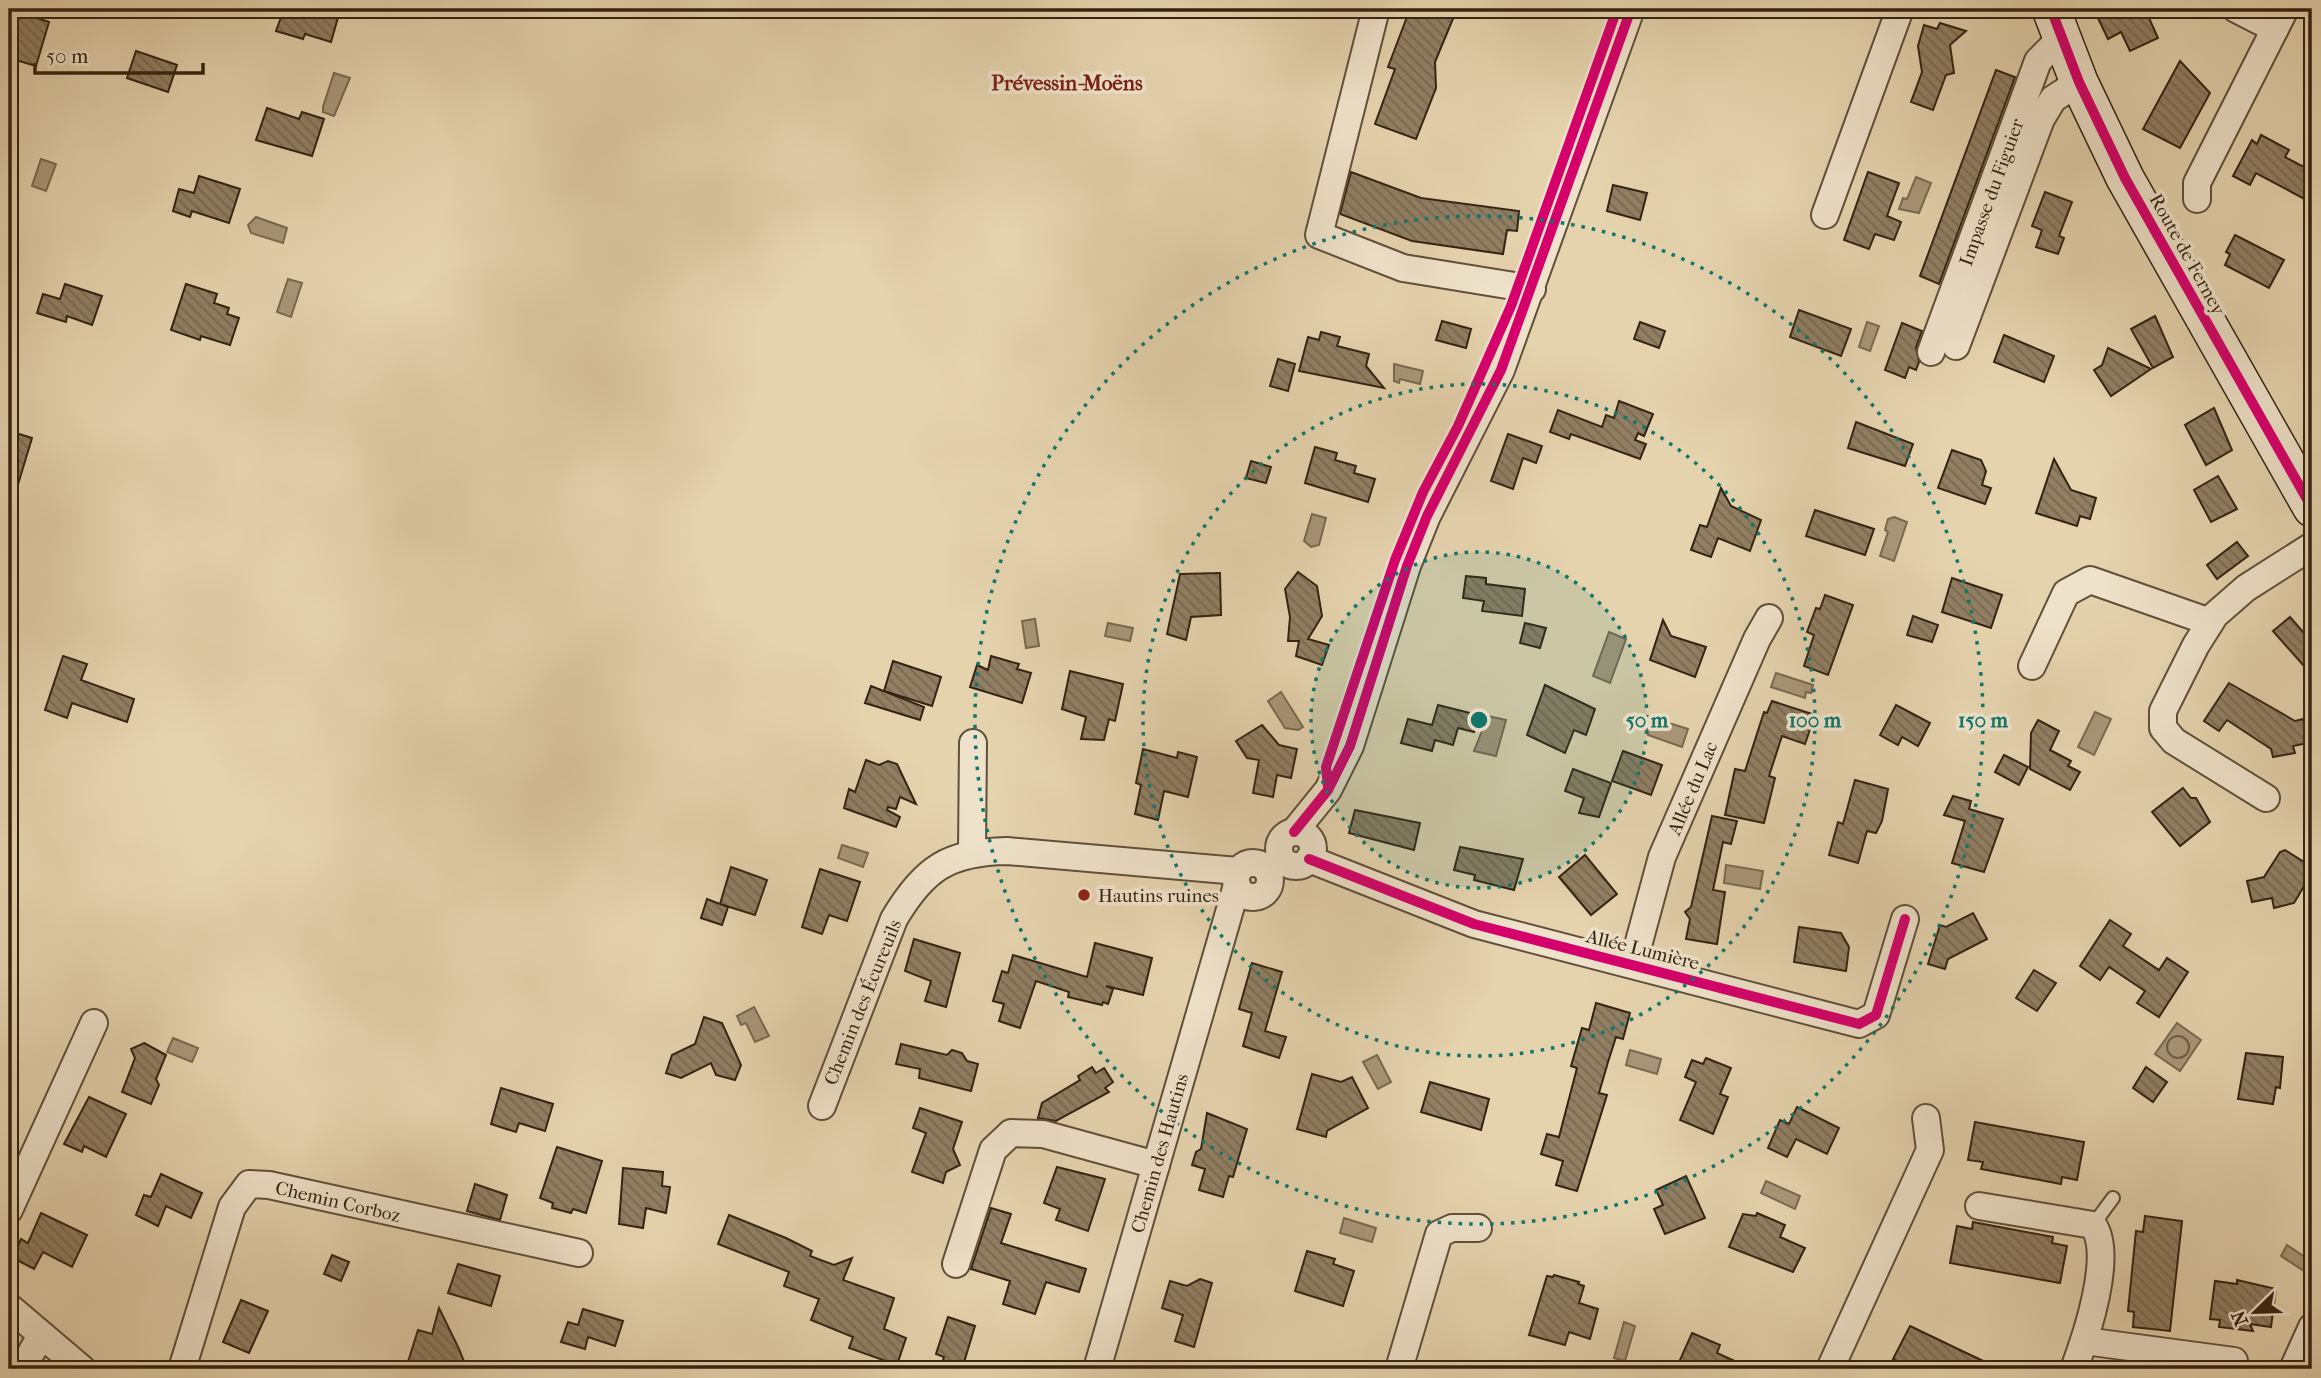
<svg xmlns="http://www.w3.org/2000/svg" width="2321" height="1378" viewBox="0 0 2321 1378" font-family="'IM FELL French Canon',serif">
<defs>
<pattern id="building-back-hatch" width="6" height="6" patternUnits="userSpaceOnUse" patternTransform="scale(1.75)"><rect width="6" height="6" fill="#907f63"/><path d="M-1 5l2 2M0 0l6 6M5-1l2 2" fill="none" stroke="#766850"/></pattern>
</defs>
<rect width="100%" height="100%" fill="#e5d3ae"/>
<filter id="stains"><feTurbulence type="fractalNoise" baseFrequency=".00286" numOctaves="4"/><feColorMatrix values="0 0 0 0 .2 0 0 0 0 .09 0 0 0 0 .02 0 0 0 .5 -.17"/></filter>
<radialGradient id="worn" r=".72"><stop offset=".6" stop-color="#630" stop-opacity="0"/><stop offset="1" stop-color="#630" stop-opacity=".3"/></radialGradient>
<g fill="#a89779" stroke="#796950" stroke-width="2">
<path d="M334 73 350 78 334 116 323 112V107Z"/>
<path d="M41 159 56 164 46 191 32 186Z"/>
<path d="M1916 177 1931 183 1919 213 1899 209 1903 198 1907 199Z"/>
<path d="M256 217 287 228 283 243 251 233 248 225Z"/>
<path d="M288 279 302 283 291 317 277 312Z"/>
<path d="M1867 322 1879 326 1870 351 1859 347Z"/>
<path d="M1394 364 1423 371 1420 384 1400 379 1399 383 1394 381Z"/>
<path d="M1312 514 1326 518 1319 545 1311 547 1304 541Z"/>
<path d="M1894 517 1907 522 1894 561 1880 556 1888 532 1885 530 1888 519Z"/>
<path d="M1035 619 1039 646 1026 648 1022 621Z"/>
<path d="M1108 623 1133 628 1130 641 1105 636Z"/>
<path d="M1609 632 1626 639 1610 683 1593 676Z"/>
<path d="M1776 673 1813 685 1811 693 1806 692 1805 698 1771 687Z"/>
<path d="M1281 692 1303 727 1298 730 1285 728 1268 701Z"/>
<path d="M2095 712 2111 719 2094 755 2078 747Z"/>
<path d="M1488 716 1506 720 1496 756 1474 751Z"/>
<path d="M1653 718 1688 729 1682 747 1648 735 1646 724Z"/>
<path d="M842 845 868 853 863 867 838 858Z"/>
<path d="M1726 865 1763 871 1760 889 1724 883Z"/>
<path d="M754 1007 769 1036 755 1042 746 1023 741 1025 737 1016Z"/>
<path d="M2177 1023 2201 1040 2180 1071 2155 1054Z"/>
<path d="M173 1038 198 1048 192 1062 167 1052Z"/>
<path d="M1630 1050 1661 1059 1657 1074 1626 1065Z"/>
<path d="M1377 1055 1391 1082 1378 1089 1363 1062Z"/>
<path d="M1766 1181 1800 1196 1795 1209 1761 1193Z"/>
<path d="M1344 1218 1376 1228 1372 1242 1340 1233Z"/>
<path d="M2287 1245 2311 1261 2304 1271 2281 1256Z"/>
<path d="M1624 1322 1635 1326 1625 1361 1614 1358Z"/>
</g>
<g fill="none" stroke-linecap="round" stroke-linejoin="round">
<circle stroke="#6e5d46" stroke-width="2" cx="2178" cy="1047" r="11"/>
</g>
<g fill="url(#building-back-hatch)" stroke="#332312" stroke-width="2">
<path d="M9 9 49 22 36 66 9 58Z"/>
<path d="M284 9H321L339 14 331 42 305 34 303 39 276 31Z"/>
<path d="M1410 9H1457L1435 62 1436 88 1416 139 1375 124 1395 69 1388 67Z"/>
<path d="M2107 9H2145L2158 38 2130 51 2121 32 2108 39 2096 14Z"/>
<path d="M1940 23 1966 31 1950 45 1954 73 1946 75 1933 110 1911 102 1922 72 1918 46 1924 25 1937 29Z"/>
<path d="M136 51 177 65 168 92 127 78Z"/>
<path d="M2180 61 2210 93 2180 148 2143 129Z"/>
<path d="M1996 70 2015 77 1939 284 1920 276Z"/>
<path d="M267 108 299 119 302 112 324 119 312 156 256 140Z"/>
<path d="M2261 135 2289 150 2285 157 2312 171V203L2256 173 2250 185 2233 176 2252 140 2257 144Z"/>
<path d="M1351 172 1421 198 1519 211 1517 231 1507 230 1503 254 1412 241 1340 214Z"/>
<path d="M1868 172 1899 183 1887 216 1901 222 1894 240 1875 234 1869 249 1844 240Z"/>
<path d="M199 176 240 189 229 223 192 211 190 217 173 211 179 189 194 193Z"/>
<path d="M1613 185 1647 193 1640 220 1607 211Z"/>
<path d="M2045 192 2072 202 2059 236 2064 238 2058 254 2036 247 2042 230 2032 226Z"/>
<path d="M2235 235 2284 260 2269 288 2225 265 2230 254 2226 252Z"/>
<path d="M65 284 102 296 92 325 67 316 66 322 37 313 43 294 60 299Z"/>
<path d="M186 284 217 294 214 303 229 308 227 314 239 318 230 345 201 336 200 340 171 330Z"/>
<path d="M1799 310 1851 329 1841 356 1790 337Z"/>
<path d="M2155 316 2173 357 2153 368 2131 329Z"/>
<path d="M1442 321 1471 329 1466 348 1436 340Z"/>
<path d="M1640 322 1665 331 1659 348 1634 339Z"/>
<path d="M1902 323 1922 331 1916 347 1919 362 1916 370 1909 367 1905 378 1885 370Z"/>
<path d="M1321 332 1340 337 1337 346 1369 354 1366 366 1384 388 1299 371 1308 337 1319 340Z"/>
<path d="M2004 335 2054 356 2044 382 1994 362Z"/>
<path d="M2108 348 2151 369 2111 396 2094 370 2102 365Z"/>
<path d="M1278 359 1295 364 1288 391 1270 386Z"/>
<path d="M1619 401 1653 414 1644 436 1638 433 1635 440 1646 444 1640 459 1571 434 1569 439 1550 432 1558 410 1602 427 1606 415 1614 418Z"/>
<path d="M2214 408 2232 450 2206 465 2185 425Z"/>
<path d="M1856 422 1913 444 1905 466 1848 448Z"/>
<path d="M9 431 32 438 13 501 9 500Z"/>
<path d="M1508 434 1542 446 1536 463 1523 458 1513 489 1491 481Z"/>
<path d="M1315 447 1337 453 1335 460 1356 466 1354 473 1375 479 1368 502 1305 483Z"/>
<path d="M1952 450 1981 460 1986 471 1982 485 1991 488 1985 504 1938 488Z"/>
<path d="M2054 459 2071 490 2096 498 2090 519 2080 516 2077 526 2036 513Z"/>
<path d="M1251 461 1271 467 1266 483 1246 478Z"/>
<path d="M2218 476 2237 509 2211 522 2194 490Z"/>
<path d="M1721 488 1731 506 1761 520 1750 551 1718 538 1711 557 1691 550 1700 525 1707 527Z"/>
<path d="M1815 510 1874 529 1865 555 1806 536Z"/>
<path d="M2237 542 2248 556 2217 579 2207 565Z"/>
<path d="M1298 572 1317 586 1322 616 1308 639 1329 645 1322 665 1296 656 1299 641H1288L1290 617 1285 589Z"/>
<path d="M1220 573 1221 615 1191 617 1186 640 1167 634 1180 574Z"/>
<path d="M1466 576 1486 578V584L1525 589 1522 616 1482 611 1484 601 1463 598Z"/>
<path d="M1952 578 2002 595 1991 628 1942 612Z"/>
<path d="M1825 595 1853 605 1828 675 1804 666 1814 635 1807 632 1816 608 1820 609Z"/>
<path d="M1913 616 1938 625 1932 642 1907 635Z"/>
<path d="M2290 617 2303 632 2312 625V675L2273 631Z"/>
<path d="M1663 620 1671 636 1706 647 1695 677 1650 660Z"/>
<path d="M1525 623 1546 628 1540 648 1520 643Z"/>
<path d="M63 656 87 664 81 680 134 699 127 722 72 703 67 718 45 710Z"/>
<path d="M991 656 1019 664 1017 669 1031 673 1022 703 970 687 977 665 988 670Z"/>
<path d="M893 661 941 677 932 706 884 691Z"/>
<path d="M1070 671 1123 684 1115 721 1109 719 1104 740 1081 739 1086 717 1062 709Z"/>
<path d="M2229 683 2295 721 2303 719 2308 743 2293 746 2295 753 2273 757 2271 749 2227 720 2219 731 2204 721Z"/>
<path d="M1545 685 1595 709 1586 735 1574 730 1565 753 1527 735Z"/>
<path d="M871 686 924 707 920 720 865 703Z"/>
<path d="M1772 701 1815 715 1805 744 1782 736 1769 776 1775 778 1764 823 1725 815 1735 769 1745 771 1764 712 1767 713Z"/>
<path d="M1438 705 1478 715 1474 732 1458 728 1453 745 1435 740 1432 751 1401 743 1408 719 1432 725Z"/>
<path d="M1896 705 1930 723 1918 746 1902 737 1898 745 1880 735Z"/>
<path d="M2038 720 2059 731 2050 750 2071 761 2068 766 2080 772 2070 790 2030 769 2031 733Z"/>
<path d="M1262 725 1279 745 1297 749 1291 778 1277 775 1273 797 1253 793 1259 760 1247 758 1236 741Z"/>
<path d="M1143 749 1177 758 1178 752 1197 757 1188 797 1164 791 1158 820 1135 814 1141 785 1136 783Z"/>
<path d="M1623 751 1662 765 1651 795 1612 781Z"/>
<path d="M2004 755 2028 767 2019 785 1995 772Z"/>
<path d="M866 760 879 765 888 761 897 764 916 804 900 797 896 809 888 807 887 810 900 817 896 827 844 808 849 789 855 792Z"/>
<path d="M1573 769 1611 783 1599 817 1579 813 1584 798 1565 791Z"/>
<path d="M1855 780 1888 789 1882 821 1876 833 1867 831 1858 863 1829 855 1838 822 1843 824Z"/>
<path d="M2183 788 2191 798H2196L2210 822 2180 846 2152 812Z"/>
<path d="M1953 796 1971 801 1969 809 2003 819 1984 872 1952 863 1965 821 1944 815Z"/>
<path d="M1355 810 1420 823 1414 850 1349 833Z"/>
<path d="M1712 816 1737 821 1731 844 1723 842 1713 890 1725 892 1717 944 1686 939 1690 919 1685 912 1691 907Z"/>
<path d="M1460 847 1523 859 1514 890 1474 880 1475 875 1454 870Z"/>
<path d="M2285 850 2312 867V873L2294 903 2274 908 2272 898 2252 902 2247 881 2264 877 2280 852Z"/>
<path d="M1585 855 1617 894 1591 915 1559 877Z"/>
<path d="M731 867 767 880 755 915 720 904Z"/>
<path d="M820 869 860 882 847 921 829 915 822 934 802 927Z"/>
<path d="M707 899 728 907 722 925 701 918Z"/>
<path d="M1973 913 1987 939 1948 959 1945 969 1928 964 1940 925 1946 927Z"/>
<path d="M2110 920 2131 934 2123 946 2159 970 2167 958 2188 972 2159 1017 2137 1003 2145 991 2109 967 2100 980 2080 966Z"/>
<path d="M1799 927 1841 933 1849 947 1846 971 1794 962Z"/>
<path d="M914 939 960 953 946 1007 925 1001 931 981 905 971Z"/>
<path d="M1095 943 1152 958 1143 995 1106 986 1113 989 1108 1004 1103 1002 1102 1005 1068 997 1069 992 1036 981 1020 1028 999 1021 1004 1004 993 1001 1002 971 1008 973 1013 955 1087 977Z"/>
<path d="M1252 963 1282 972 1265 1031 1286 1037 1279 1058 1243 1046 1252 1013 1239 1009Z"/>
<path d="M2034 970 2056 983 2037 1011 2016 998Z"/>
<path d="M1596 1003 1630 1013 1623 1039 1616 1037 1608 1062 1599 1093 1607 1095 1577 1191 1556 1185 1563 1161 1541 1154 1547 1134 1559 1137 1577 1068 1571 1066 1582 1028 1589 1030Z"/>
<path d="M704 1017 722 1023 741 1065 735 1080 716 1075 711 1063 681 1078 666 1073 672 1055 695 1044Z"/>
<path d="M144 1043 166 1055 156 1079 159 1085 151 1104 122 1092 135 1058 131 1049Z"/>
<path d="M901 1044 947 1055 952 1050 962 1053 967 1061 978 1064 971 1091 919 1078 920 1069 896 1064Z"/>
<path d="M2246 1053 2283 1057 2280 1088 2276 1087 2273 1104 2238 1099Z"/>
<path d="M1706 1058 1731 1068 1720 1094 1728 1097 1713 1134 1680 1120 1696 1082 1685 1077 1692 1060 1703 1064Z"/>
<path d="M1092 1067 1096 1073 1104 1068 1113 1082 1105 1088 1109 1092 1056 1121 1038 1118 1042 1103 1080 1080 1078 1076Z"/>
<path d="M2146 1067 2167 1082 2153 1102 2133 1088Z"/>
<path d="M1312 1074 1341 1082 1352 1077 1368 1108 1327 1131 1326 1137 1297 1129Z"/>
<path d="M1430 1082 1489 1099 1481 1130 1421 1112Z"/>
<path d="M501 1088 553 1104 545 1131 519 1123 516 1132 491 1124Z"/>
<path d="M89 1097 126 1114 106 1157 84 1146 82 1152 64 1144Z"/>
<path d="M1797 1107 1839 1128 1827 1154 1796 1139 1787 1157 1768 1148 1780 1120 1789 1124Z"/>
<path d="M920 1108 962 1122 953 1149 960 1165 946 1172 943 1183 912 1172 926 1133 913 1128Z"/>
<path d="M1207 1113 1247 1129 1233 1177 1229 1176 1223 1197 1199 1190 1205 1169 1192 1165 1196 1152 1201 1149Z"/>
<path d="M1975 1122 2084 1142 2077 1180 2062 1177 2061 1184 1981 1169 1983 1162 1968 1160Z"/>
<path d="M557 1147 602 1161 586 1213 573 1209 571 1213 552 1208 553 1203 540 1198Z"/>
<path d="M1057 1167 1105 1179 1088 1231 1056 1220 1060 1209 1044 1203Z"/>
<path d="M623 1168 663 1172 662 1186 670 1187 666 1213 646 1208 643 1228 619 1224Z"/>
<path d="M161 1174 202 1193 191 1218 166 1206 158 1226 136 1215 144 1195 151 1197Z"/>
<path d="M1686 1176 1705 1218 1665 1234 1654 1209 1663 1205 1656 1190Z"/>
<path d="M475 1184 507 1195 500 1220 467 1211Z"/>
<path d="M991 1208 1011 1214 1001 1243 1086 1269 1079 1292 1046 1282 1035 1314 1003 1304 1010 1281 971 1269Z"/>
<path d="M41 1213 87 1235 72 1267 43 1252 34 1269 13 1258 21 1239 28 1243Z"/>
<path d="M1757 1213 1785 1225 1780 1237 1805 1248 1793 1272 1729 1247 1743 1214 1756 1216Z"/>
<path d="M729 1215 786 1238 812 1251 810 1256 834 1265 852 1258 843 1280 894 1298 884 1329 906 1338 897 1365 849 1348 853 1337 811 1320 819 1299 784 1286 789 1272 718 1244Z"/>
<path d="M2145 1216 2182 1221 2170 1331 2133 1327 2134 1312 2128 1311 2136 1231 2143 1232Z"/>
<path d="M1973 1222 2053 1237 2052 1243 2067 1246 2060 1283 1950 1263 1957 1226 1972 1229Z"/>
<path d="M1307 1251 1335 1259 1333 1264 1354 1271 1343 1306 1295 1291Z"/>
<path d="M332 1255 349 1262 341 1281 324 1274Z"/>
<path d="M458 1264 500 1276 491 1306 448 1293Z"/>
<path d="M1554 1275 1579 1282 1578 1284 1584 1286 1579 1303 1598 1309 1590 1339 1569 1332 1565 1345 1529 1335 1547 1276 1553 1277Z"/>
<path d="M1200 1279 1212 1283 1194 1347 1175 1341 1183 1315 1162 1308 1170 1281 1187 1286Z"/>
<path d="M2237 1280 2276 1289 2271 1327 2250 1324 2253 1331 2219 1327 2220 1320 2210 1319 2215 1281 2237 1284Z"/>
<path d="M241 1300 268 1311 249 1353 223 1342Z"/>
<path d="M439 1308 459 1349 467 1369H428L408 1362 418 1330 432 1334Z"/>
<path d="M583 1309 623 1321 615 1346 588 1337 585 1349 561 1342 568 1322 578 1325Z"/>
<path d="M948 1317 975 1326 962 1369H940L944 1357 936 1354Z"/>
<path d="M1910 1326 1960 1350 2000 1369H1914L1893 1359Z"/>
<path d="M1692 1333 1720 1345 1717 1353 1752 1369H1676Z"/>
</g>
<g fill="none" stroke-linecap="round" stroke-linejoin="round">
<defs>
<path id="lane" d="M2093 1225 2113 1198"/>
<g id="street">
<path d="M1376 9 1319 235 1403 268 1532 289"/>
<path d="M2236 9 2275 29"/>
<path d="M2197 199V183L2285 9"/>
<path d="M1825 215 1900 9"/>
<path d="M1956 346 2041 119 2053 99 2079 82"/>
<path d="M1931 352 2038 61 2061 38"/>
<path d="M2032 666 2066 593 2090 580 2210 622"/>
<path d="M2266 798 2174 741 2163 728V711L2196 645 2215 615 2246 588 2312 546"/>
<path d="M1294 832 1328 790 1350 746 1407 566 1427 516 1501 370 1631 9"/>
<circle cx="1296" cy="849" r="17"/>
<path d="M972 852 973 743"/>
<path d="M1309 859 1474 924 1859 1024 1876 1015 1905 919"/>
<circle cx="1253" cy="880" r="17"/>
<path d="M1633 964 1662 857 1757 639 1769 618"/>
<path d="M822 1106 894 919C924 868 949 852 1007 851L1238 871"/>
<path d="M1979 1206 2093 1225C2114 1255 2086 1337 2074 1369"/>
<path d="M9 1210 94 1023"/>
<path d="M956 1264 993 1150 1011 1133 1043 1134 1156 1165"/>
<path d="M9 1307 82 1369"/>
<path d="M2085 1341 2234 1361"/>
<path d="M22 1369 40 1337"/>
<path d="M182 1369 232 1207 249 1184 269 1185 579 1253"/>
<path d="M1097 1369 1237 885"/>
<path d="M1399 1369 1439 1234 1452 1228H1478"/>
<path d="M1830 1369 1930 1150 1926 1118"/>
<path d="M2293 1369 2312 1327"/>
</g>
<path id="secondary" d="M2051 9 2079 82 2125 178 2312 508"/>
</defs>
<use href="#lane" stroke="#604f39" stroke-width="16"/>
<use href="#street" stroke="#604f39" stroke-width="30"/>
<use href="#secondary" stroke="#332312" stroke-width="40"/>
<use href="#lane" stroke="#eee2ca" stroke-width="12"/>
<use href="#street" stroke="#eee2ca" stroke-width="26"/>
<use href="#secondary" stroke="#eee2ca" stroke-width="37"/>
<defs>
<g id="cycleway">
<path d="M2051 9 2079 82 2125 178 2312 508"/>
<path d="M1328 787 1326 767 1395 560 1423 492 1458 426 1511 306 1617 9"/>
<path d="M1294 832 1328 790 1350 746 1407 566 1427 516 1501 370 1631 9"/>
<path d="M1309 859 1474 924 1859 1024 1876 1015 1905 919"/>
</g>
</defs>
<use href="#cycleway" stroke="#eee2ca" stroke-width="15"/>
<use href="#cycleway" stroke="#d6006c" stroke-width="10"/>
</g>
<circle cx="1479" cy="720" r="168" fill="#0f766e" fill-opacity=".12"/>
<g fill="none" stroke="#0f766e" stroke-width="3.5" stroke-dasharray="3.5 7">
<circle cx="1479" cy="720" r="168"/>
<circle cx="1479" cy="720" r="336"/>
<circle cx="1479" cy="720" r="504"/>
</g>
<circle fill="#8f2418" stroke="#eee2ca" stroke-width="2.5" cx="1084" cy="895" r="7"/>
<g text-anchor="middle" stroke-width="7" stroke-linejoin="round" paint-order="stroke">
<g font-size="19" fill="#332312" stroke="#eee2ca">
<text transform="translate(1991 192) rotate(-70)" y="7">Impasse du Figuier</text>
<text transform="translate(2188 254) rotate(61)" y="7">Route de Ferney</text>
<text transform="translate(1692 788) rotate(-67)" y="7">Allée du Lac</text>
<text transform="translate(1643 949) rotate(14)" y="7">Allée Lumière</text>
<text transform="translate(862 1002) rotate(-68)" y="7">Chemin des Écureuils</text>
<text transform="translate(1159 1153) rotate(-74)" y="7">Chemin des Hautins</text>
<text transform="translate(338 1201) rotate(13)" y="7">Chemin Corboz</text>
</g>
<g font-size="19" fill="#332312" stroke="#eee2ca" text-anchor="start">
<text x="1098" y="902">Hautins ruines</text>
</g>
<g font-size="21" font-weight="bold" fill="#7a1f14" stroke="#eee2ca">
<text x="1067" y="90">Prévessin-Moëns</text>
</g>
</g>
<circle cx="1479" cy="720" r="10" fill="#0f766e" stroke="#eee2ca" stroke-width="3.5"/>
<g font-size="21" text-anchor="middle" font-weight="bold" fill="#0f766e" stroke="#eee2ca" stroke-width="7" stroke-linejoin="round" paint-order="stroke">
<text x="1647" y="727">50 m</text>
<text x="1815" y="727">100 m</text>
<text x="1983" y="727">150 m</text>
</g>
<rect width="2321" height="1378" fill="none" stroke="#e5d3ae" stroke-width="35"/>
<rect x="10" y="10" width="2300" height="1357" fill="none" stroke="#332312" stroke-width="3.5"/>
<rect x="18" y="18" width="2286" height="1343" fill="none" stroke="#332312" stroke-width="2"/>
<g transform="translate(2255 1312) rotate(247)" stroke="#eee2ca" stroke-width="5" paint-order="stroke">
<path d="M0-5L12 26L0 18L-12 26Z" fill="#332312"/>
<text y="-10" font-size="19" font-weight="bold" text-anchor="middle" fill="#332312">N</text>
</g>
<path d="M35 63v10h168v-10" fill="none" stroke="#332312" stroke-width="3.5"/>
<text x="46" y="63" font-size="21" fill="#332312" stroke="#eee2ca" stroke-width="5" paint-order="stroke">50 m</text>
<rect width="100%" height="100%" filter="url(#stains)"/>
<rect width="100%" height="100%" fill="url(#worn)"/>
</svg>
